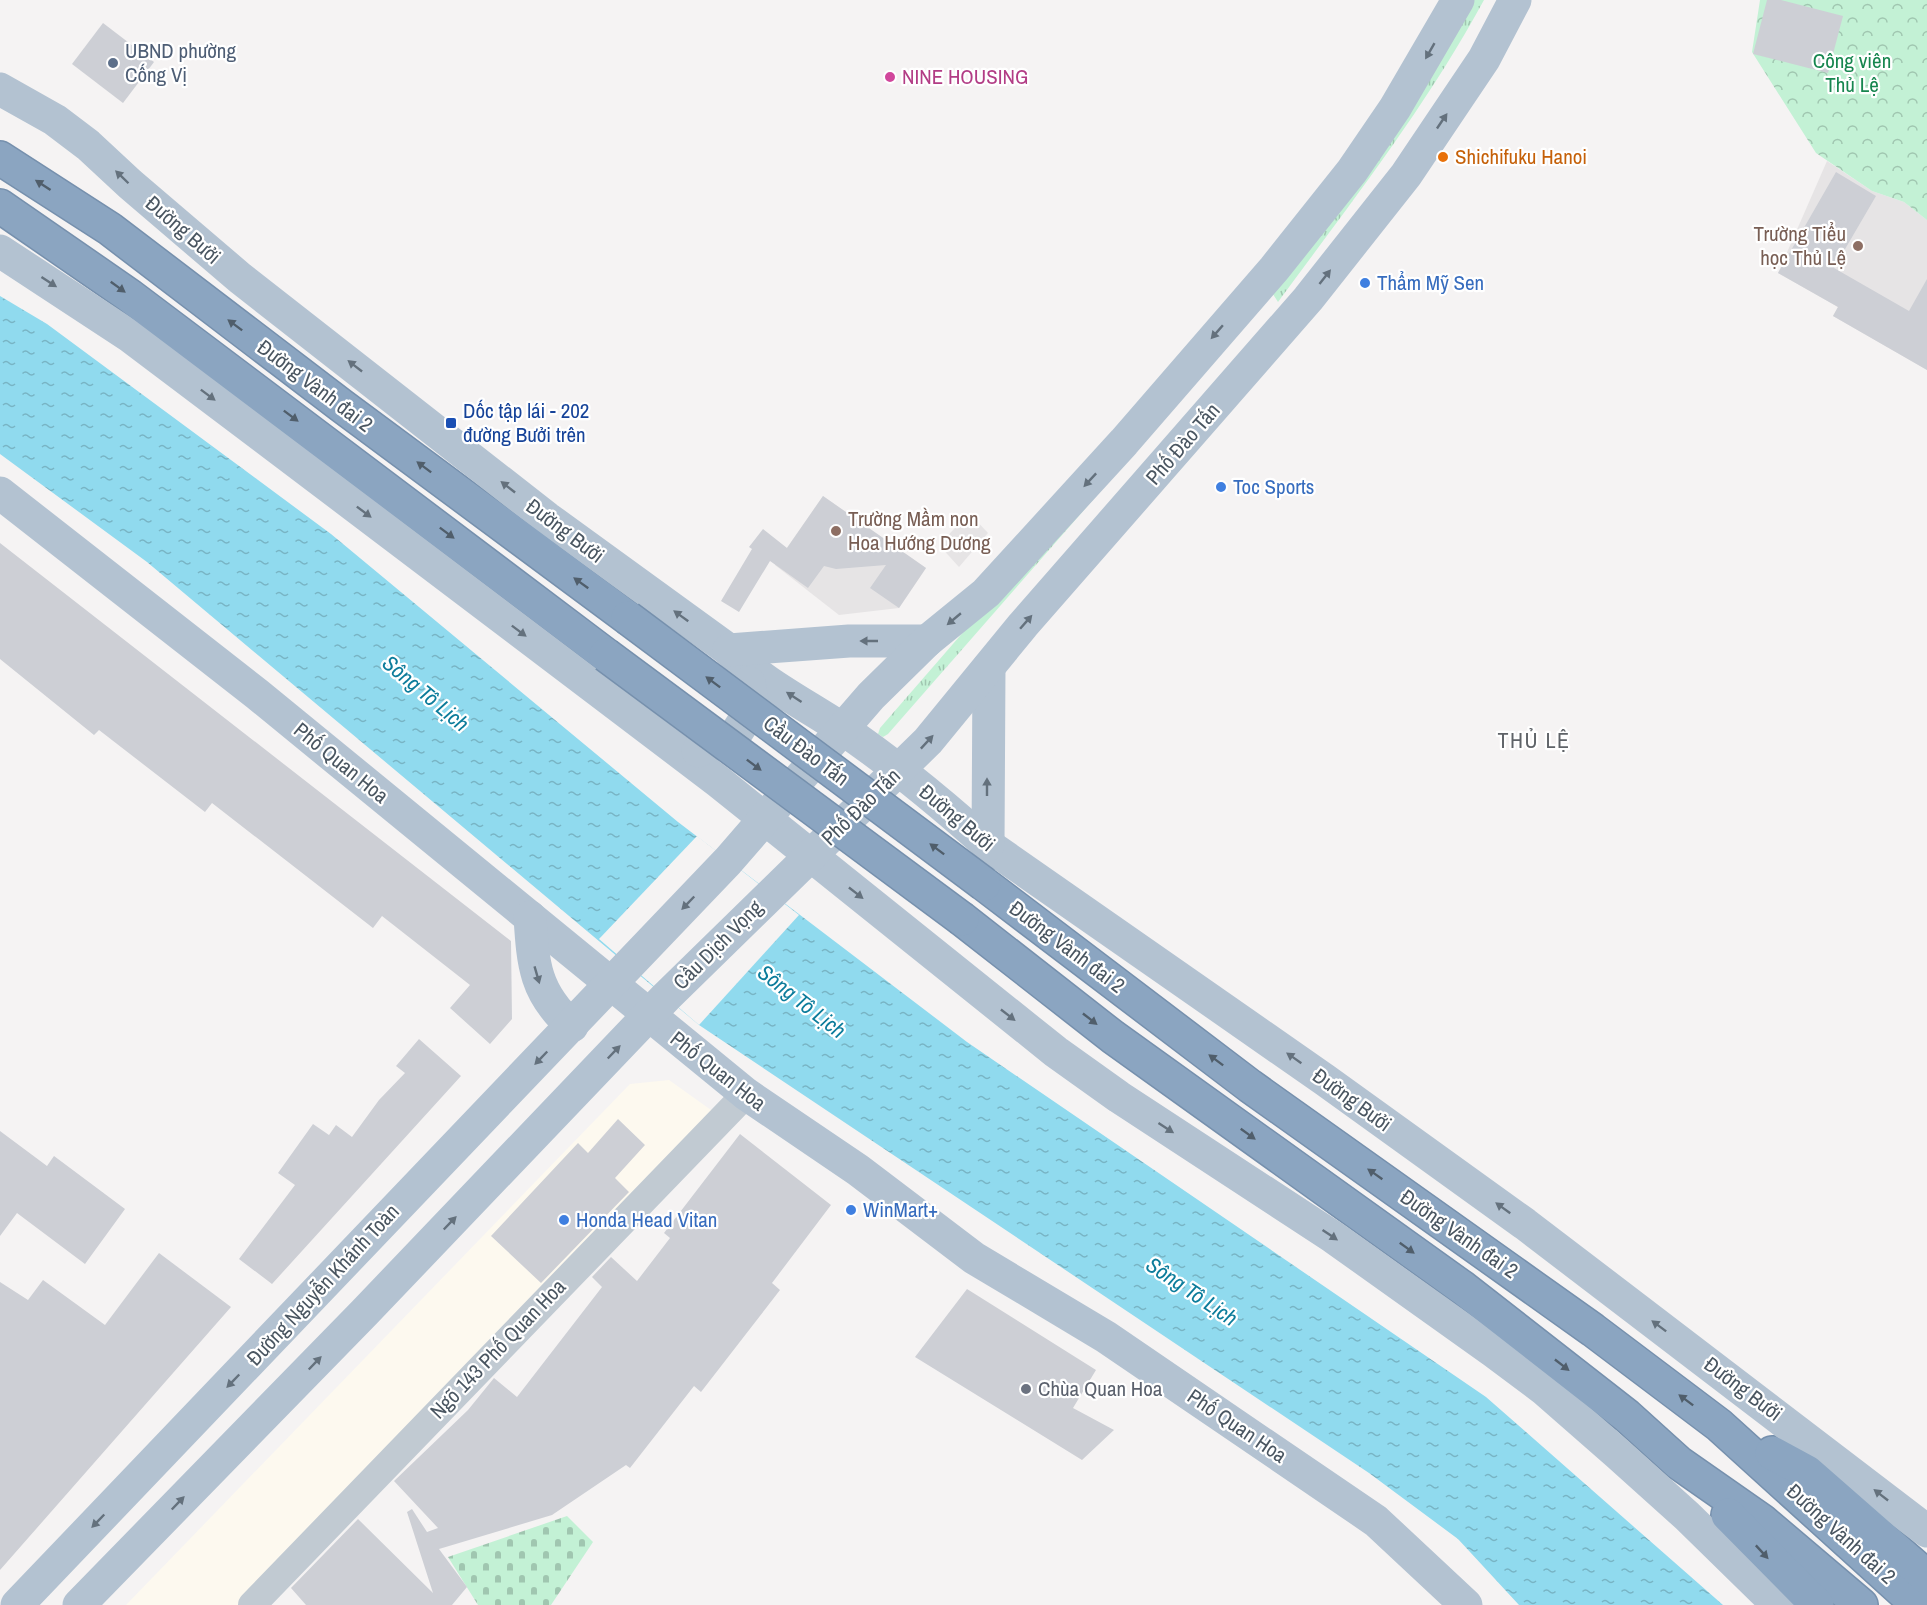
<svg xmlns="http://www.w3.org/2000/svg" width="1927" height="1605" viewBox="0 0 1927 1605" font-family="'Archivo Narrow',sans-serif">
<defs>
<pattern id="grass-tufts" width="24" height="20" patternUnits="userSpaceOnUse" patternTransform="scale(1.5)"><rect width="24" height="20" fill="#c3f1d5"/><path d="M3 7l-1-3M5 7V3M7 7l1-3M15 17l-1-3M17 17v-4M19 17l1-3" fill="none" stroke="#a0c6b0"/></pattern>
<pattern id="forest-crowns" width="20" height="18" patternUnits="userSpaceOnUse" patternTransform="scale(1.5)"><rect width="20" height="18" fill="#c3f1d5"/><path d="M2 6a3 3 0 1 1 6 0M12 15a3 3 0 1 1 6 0" fill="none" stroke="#a0c6b0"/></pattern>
<pattern id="cemetery-stones" width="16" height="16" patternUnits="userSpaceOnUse" patternTransform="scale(1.5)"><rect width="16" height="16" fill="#c3f1d5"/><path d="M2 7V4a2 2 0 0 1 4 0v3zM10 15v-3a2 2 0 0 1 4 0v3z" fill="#a0c6b0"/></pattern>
<pattern id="water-ripples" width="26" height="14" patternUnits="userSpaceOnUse" patternTransform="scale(1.5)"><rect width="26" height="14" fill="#90daee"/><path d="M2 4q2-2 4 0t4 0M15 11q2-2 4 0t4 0" fill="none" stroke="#78b4c4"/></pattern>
</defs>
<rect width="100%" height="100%" fill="#f5f3f3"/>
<path fill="#fdf9ef" d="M669 1080 718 1115 242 1605H126L630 1084Z"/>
<g fill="#e6e4e5">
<path d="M1827 161 1872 191 1904 202 1927 220V370L1833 316 1838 307 1778 273Z"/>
<path d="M823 496 926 568 899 608 839 615 775 565Z"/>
<path d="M969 513 988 533 959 567 939 545Z"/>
</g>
<g fill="url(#grass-tufts)">
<path d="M1471 0H1484C1426 107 1350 204 1278 302L1269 288Z"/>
<path d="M1216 341 1224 350 888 734 883 737 878 734 880 728Z"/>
</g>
<path fill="url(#forest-crowns)" d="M1760 0H1927V220L1904 202 1872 191 1816 153 1752 52Z"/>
<path fill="url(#cemetery-stones)" d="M567 1516 593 1542 551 1605H478L448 1557Z"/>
<path fill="url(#water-ripples)" d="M0 296 47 324 331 534 678 822 967 1042 1486 1397 1723 1605H1519L1458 1539 1369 1473 699 1025 147 562 0 454Z"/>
<path fill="#f5f3f3" d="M697 836 799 915 699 1025 599 939Z"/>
<g fill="#cdcfd5">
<path d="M1767 0H1781L1843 16 1828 73 1753 54Z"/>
<path d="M103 23 154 62 123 103 72 64Z"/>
<path d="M1836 172 1876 196 1834 268 1909 311 1927 279V370L1833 316 1838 307 1778 273Z"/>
<path d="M823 496 926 568 899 608 870 588 886 565 836 569 824 566 808 588 770 561 739 612 721 601 752 549 749 547 763 529 787 548Z"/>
<path d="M0 543 511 941 512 1019 490 1044 450 1008 470 985 382 916 373 928 212 803 205 812 99 730 94 735 0 659Z"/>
<path d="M419 1039 461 1076 272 1284 239 1259 295 1185 278 1173 313 1124 329 1135 336 1125 352 1137 379 1100 405 1073 396 1066Z"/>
<path d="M618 1119 645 1145 615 1178 629 1192 541 1283 491 1236 578 1143 588 1153Z"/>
<path d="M0 1131 47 1166 54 1156 125 1209 85 1264 17 1213 0 1236Z"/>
<path d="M740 1134 831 1205 772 1283 780 1290 701 1392 694 1386 630 1468 626 1465 552 1515 439 1549 467 1587 452 1605H306L291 1588 358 1519 433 1593 407 1512 412 1509 427 1532 438 1528 394 1481 468 1410 494 1378 517 1397 602 1287 592 1277 611 1257 637 1281 670 1238 664 1233Z"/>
<path d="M159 1253 231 1307 0 1570V1282L28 1300 43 1280 105 1325Z"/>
<path d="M967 1289 1096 1370 1073 1408 1114 1430 1082 1460 915 1357Z"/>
</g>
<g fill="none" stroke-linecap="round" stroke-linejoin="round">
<defs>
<g id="highway">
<path d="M0 158 110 229 342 406 628 618"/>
<path d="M0 206 130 296 606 655"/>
<path d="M984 884 1250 1086 1593 1330 1719 1425 1918 1605"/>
<path d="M962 919 1113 1037 1463 1288 1627 1416 1679 1463 1762 1521 1861 1605"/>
<path d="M1772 1453 1807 1472 1927 1577"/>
<path d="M1728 1515 1817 1605"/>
</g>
</defs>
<use href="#highway" stroke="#7690ad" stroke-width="36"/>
<path stroke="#c1cad2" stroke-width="28" d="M252 1605 746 1094"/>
<g stroke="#b3c2d1" stroke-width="33">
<path d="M0 89 55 120 88 145 130 184 240 278 547 518 729 650C761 682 803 703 841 728 893 763 941 803 988 845L1325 1080 1525 1224 1927 1531"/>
<path d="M0 251 131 337 368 516 719 782 1056 1052 1119 1097 1333 1237 1493 1351 1545 1390 1617 1453 1687 1516 1778 1605"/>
<path d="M0 493 257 694 746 1094 858 1170 974 1258 1106 1337 1376 1521 1466 1605"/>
<path d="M729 650 849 641H927"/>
<path d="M698 751 735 735 753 707 749 683"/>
<path d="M988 845 989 667"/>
<path d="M530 917C533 965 535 993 572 1026"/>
<path d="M17 1605 728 861 871 696 927 641 986 593 1124 442 1274 269 1352 171 1395 108 1458 0"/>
<path d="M79 1605 364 1313 666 997 928 741 1023 625 1308 299 1406 175 1484 59 1515 0"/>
</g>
<use href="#highway" stroke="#8ba5c1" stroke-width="33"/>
<defs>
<g id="highway-bridge">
<path d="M628 618 984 884"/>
<path d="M606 655 962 919"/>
</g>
</defs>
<use href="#highway-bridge" stroke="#7690ad" stroke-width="36" stroke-linecap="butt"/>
<use href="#highway-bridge" stroke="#8ba5c1" stroke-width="33"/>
</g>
<defs><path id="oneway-solid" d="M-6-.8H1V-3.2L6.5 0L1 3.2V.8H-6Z" transform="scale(1.5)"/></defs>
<g fill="#64717d">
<use href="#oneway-solid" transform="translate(1430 51) rotate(120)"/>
<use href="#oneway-solid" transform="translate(1442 121) rotate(-56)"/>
<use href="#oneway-solid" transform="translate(122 177) rotate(-136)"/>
<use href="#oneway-solid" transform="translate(1325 277) rotate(-52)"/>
<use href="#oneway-solid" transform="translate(49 282) rotate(33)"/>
<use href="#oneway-solid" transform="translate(1217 332) rotate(131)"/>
<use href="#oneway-solid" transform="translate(355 366) rotate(-142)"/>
<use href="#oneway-solid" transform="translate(208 395) rotate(37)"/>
<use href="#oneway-solid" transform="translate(1090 480) rotate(133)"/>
<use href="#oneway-solid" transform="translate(508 487) rotate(-142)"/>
<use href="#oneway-solid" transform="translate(364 512) rotate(37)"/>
<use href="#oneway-solid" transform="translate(681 616) rotate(-144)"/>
<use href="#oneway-solid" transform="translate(954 619) rotate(140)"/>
<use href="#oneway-solid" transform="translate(1026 622) rotate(-49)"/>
<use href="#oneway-solid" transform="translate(519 631) rotate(37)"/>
<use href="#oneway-solid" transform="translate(869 641) rotate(180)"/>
<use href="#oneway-solid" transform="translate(794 697) rotate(-147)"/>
<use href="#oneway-solid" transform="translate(927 742) rotate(-47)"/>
<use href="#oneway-solid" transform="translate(987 787) rotate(-90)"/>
<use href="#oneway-solid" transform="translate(856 893) rotate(38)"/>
<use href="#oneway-solid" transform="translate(688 903) rotate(134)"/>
<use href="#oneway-solid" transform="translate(537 975) rotate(74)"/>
<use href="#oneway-solid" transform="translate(1008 1015) rotate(38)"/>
<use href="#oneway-solid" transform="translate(614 1052) rotate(-46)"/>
<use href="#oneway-solid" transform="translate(541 1058) rotate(134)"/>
<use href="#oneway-solid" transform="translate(1294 1058) rotate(-145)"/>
<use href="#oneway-solid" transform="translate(1166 1128) rotate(33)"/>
<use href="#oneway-solid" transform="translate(1503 1208) rotate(-144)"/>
<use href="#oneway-solid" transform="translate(450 1223) rotate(-46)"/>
<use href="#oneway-solid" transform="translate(1330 1235) rotate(34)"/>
<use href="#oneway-solid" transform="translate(1659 1326) rotate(-143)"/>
<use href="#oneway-solid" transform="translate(315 1363) rotate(-46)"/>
<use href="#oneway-solid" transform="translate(233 1381) rotate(134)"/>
<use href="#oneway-solid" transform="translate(1881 1495) rotate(-142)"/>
<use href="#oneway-solid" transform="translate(178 1503) rotate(-46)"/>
<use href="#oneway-solid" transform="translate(98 1521) rotate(134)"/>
</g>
<g fill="#505e6b">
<use href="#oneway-solid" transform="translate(43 185) rotate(-147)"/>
<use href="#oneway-solid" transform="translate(118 287) rotate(36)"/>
<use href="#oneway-solid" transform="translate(235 325) rotate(-143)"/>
<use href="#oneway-solid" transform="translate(291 416) rotate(37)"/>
<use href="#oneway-solid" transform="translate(424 467) rotate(-143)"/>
<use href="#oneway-solid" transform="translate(447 533) rotate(37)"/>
<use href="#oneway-solid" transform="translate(581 583) rotate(-144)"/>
<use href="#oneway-solid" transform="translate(713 682) rotate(-143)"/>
<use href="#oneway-solid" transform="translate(754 765) rotate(37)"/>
<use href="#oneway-solid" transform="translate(937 849) rotate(-143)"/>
<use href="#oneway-solid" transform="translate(1090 1019) rotate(38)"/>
<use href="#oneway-solid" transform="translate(1216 1060) rotate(-143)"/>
<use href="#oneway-solid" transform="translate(1248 1134) rotate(36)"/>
<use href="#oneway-solid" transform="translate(1375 1174) rotate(-145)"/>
<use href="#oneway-solid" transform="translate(1407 1248) rotate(36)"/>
<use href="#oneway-solid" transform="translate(1562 1365) rotate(38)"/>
<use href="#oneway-solid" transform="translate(1686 1400) rotate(-143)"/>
<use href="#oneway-solid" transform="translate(1762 1552) rotate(47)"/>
</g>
<circle fill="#5c6f8a" stroke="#fff" stroke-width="2" cx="113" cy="63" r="6"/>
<circle fill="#d1479c" stroke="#fff" stroke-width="2" cx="890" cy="77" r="6"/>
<circle fill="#e8710a" stroke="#fff" stroke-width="2" cx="1443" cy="157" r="6"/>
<g fill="#8d6e63" stroke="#fff" stroke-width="2">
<circle cx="1858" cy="246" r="6"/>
<circle cx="836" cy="531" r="6"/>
</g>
<g fill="#3f7fe0" stroke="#fff" stroke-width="2">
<circle cx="1365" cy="283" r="6"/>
<circle cx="1221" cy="487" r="6"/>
<circle cx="851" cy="1210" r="6"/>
<circle cx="564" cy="1220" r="6"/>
</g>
<rect fill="#1a4fb4" stroke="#fff" stroke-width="2" x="445" y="417" width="12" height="12" rx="3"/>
<circle fill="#6b7280" stroke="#fff" stroke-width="2" cx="1026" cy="1389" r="6"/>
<g text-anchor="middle" stroke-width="4.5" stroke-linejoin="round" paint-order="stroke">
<g font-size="21" fill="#4e5e75" stroke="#fff" text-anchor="start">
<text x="125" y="58">UBND phường<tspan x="125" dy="24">Cống Vị</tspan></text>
</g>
<g font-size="21" fill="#17864f" stroke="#fff">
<text x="1852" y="68">Công viên<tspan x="1852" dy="24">Thủ Lệ</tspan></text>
</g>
<g font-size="21" fill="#b23c85" stroke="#fff" text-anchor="start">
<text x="902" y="84">NINE HOUSING</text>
</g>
<g font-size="21" fill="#c56008" stroke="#fff" text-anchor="start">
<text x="1455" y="164">Shichifuku Hanoi</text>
</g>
<g font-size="21" fill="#4a5661" stroke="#fff">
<text transform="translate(183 230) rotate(41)" y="7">Đường Bưởi</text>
<text transform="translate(315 386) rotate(37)" y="7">Đường Vành đai 2</text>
<text transform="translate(1183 444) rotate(-49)" y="7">Phố Đào Tấn</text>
<text transform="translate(565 531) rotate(37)" y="7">Đường Bưởi</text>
<text transform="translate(806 751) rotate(37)" y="7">Cầu Đào Tấn</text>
<text transform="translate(341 763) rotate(39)" y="7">Phố Quan Hoa</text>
<text transform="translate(861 807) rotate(-44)" y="7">Phố Đào Tấn</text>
<text transform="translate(957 818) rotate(40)" y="7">Đường Bưởi</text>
<text transform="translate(718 945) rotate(-45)" y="7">Cầu Dịch Vọng</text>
<text transform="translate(1067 947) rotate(37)" y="7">Đường Vành đai 2</text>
<text transform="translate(718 1071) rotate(38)" y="7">Phố Quan Hoa</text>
<text transform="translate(1352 1100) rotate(36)" y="7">Đường Bưởi</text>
<text transform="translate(1459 1234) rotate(35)" y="7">Đường Vành đai 2</text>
<text transform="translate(323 1285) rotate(-47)" y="7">Đường Nguyễn Khánh Toàn</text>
<text transform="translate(498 1349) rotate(-46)" y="7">Ngõ 143 Phố Quan Hoa</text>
<text transform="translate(1743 1389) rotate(37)" y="7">Đường Bưởi</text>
<text transform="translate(1237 1426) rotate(34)" y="7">Phố Quan Hoa</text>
<text transform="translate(1841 1534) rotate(42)" y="7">Đường Vành đai 2</text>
</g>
<g font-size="21" fill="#785e54" stroke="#fff" text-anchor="end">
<text x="1846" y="241">Trường Tiểu<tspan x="1846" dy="24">học Thủ Lệ</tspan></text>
<text x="848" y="526" text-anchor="start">Trường Mầm non<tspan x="848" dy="24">Hoa Hướng Dương</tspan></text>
</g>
<g font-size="21" fill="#366cbe" stroke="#fff" text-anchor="start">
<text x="1377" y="290">Thẩm Mỹ Sen</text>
<text x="1233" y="494">Toc Sports</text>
<text x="863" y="1217">WinMart+</text>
<text x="576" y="1227">Honda Head Vitan</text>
</g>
<g font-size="21" fill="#164399" stroke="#fff" text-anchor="start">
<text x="463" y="418">Dốc tập lái - 202<tspan x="463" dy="24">đường Bưởi trên</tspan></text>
</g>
<g font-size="21" fill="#5b616d" stroke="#fff" text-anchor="start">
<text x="1038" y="1396">Chùa Quan Hoa</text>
</g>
<g font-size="22" font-style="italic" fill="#0c7c9b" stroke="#fff">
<text transform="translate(426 693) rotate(40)" y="8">Sông Tô Lịch</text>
<text transform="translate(802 1001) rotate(38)" y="8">Sông Tô Lịch</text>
<text transform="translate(1192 1291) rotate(34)" y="8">Sông Tô Lịch</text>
</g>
<g font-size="22" letter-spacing="1.5" fill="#5f6368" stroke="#fff">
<text x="1534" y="748">THỦ LỆ</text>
</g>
</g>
</svg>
